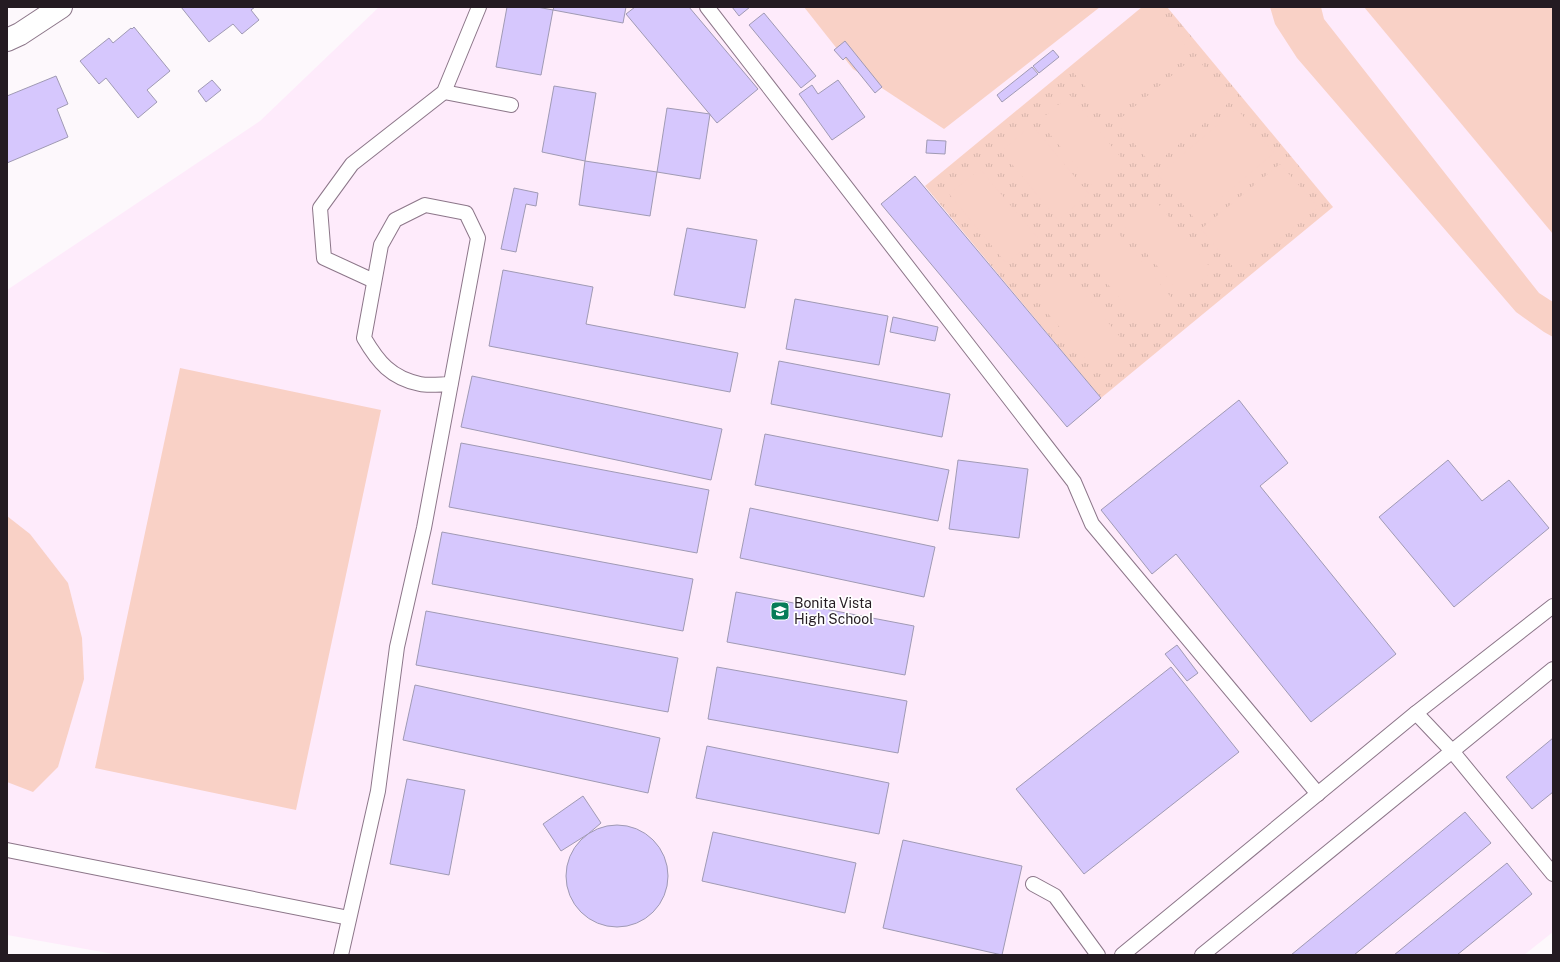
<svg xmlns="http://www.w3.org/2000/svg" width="1560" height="962" viewBox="0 0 1560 962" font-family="'Public Sans',sans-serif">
<defs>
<pattern id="park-tufts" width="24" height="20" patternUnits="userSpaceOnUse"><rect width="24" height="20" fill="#f9d1c6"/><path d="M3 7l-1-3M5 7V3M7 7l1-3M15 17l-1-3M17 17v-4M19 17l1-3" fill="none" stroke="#d5b3aa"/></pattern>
</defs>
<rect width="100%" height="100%" fill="#fdf8fc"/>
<path fill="#feebfb" d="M379 7H1553V932L1524 955H119L7 935V290L260 121Z"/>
<path fill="url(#park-tufts)" d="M1142 7H1167L1333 207 1101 398 925 186Z"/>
<g fill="#f9d1c6">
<path d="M804 7H1100L944 129 853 69Z"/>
<path d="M1148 7H1154L1188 48 1109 115 1072 71Z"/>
<path d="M1270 7H1321L1324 19 1539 293 1553 302V337L1544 332 1516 312 1297 58 1275 24Z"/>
<path d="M1365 7H1553V234L1364 7Z"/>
<path d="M1195 56 1232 100 1153 166 1116 122Z"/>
<path d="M1070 95 1127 165 1096 190 1039 121Z"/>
<path d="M1237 109 1274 153 1195 219 1158 175Z"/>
<path d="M1032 125 1089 194 1058 220 1001 151Z"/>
<path d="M1280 164 1318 207 1238 273 1201 229Z"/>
<path d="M980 169 1038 238 1006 263 949 194Z"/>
<path d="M1156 201 1213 271 1182 296 1125 227Z"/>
<path d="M1118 233 1175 302 1144 328 1087 259Z"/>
<path d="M1068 274 1125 343 1094 369 1036 299Z"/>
<path d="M180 368 381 410 296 810 95 768Z"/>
<path d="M7 516 30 534 68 583 82 638 84 679 58 767 33 792 7 782Z"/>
</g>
<g fill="#d6c7fd" stroke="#a09ab4">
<path d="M181 7H255L251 10 259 20 242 34 233 24 209 42Z"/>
<path d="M507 7H537L553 10 541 75 496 67Z"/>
<path d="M554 7H626L623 23 553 10Z"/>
<path d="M635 7H689L758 89 717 123 626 14Z"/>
<path d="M732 7H750L739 16Z"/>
<path d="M764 13 816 76 801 88 749 25Z"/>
<path d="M134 27 170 71 147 90 157 102 138 118 106 78 99 84 80 61 109 38 113 43 131 28 132 29Z"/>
<path d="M845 41 882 87 875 93 846 57 843 60 834 50Z"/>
<path d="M1053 50 1059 57 1039 73 1033 66Z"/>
<path d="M1032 67 1038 74 1002 102 997 95Z"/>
<path d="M56 76 68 104 57 109 68 137 7 163V96Z"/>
<path d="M212 80 221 90 206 102 198 91Z"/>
<path d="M838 80 865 117 832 140 799 94 812 85 818 94Z"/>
<path d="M554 86 596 93 585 161 542 152Z"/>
<path d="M667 108 710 114 700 179 657 172Z"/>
<path d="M927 140 946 141 945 154 926 153Z"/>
<path d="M585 161 657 172 650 216 579 205Z"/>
<path d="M915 176 1101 398 1067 427 881 204Z"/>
<path d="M514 188 538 193 536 206 526 204 516 252 501 249Z"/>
<path d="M687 228 757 240 745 308 674 295Z"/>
<path d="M503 270 593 287 586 324 738 353 730 392 489 346Z"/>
<path d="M795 299 888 316 879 365 786 349Z"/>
<path d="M893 317 938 327 935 341 890 332Z"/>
<path d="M779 361 950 394 942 437 771 404Z"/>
<path d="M472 376 722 429 711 480 461 427Z"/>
<path d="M1239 400 1288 463 1260 486 1396 654 1311 722 1176 554 1152 574 1101 510Z"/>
<path d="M765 434 949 470 938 521 755 485Z"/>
<path d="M461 443 709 490 697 553 449 507Z"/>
<path d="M958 460 1028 469 1019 538 949 529Z"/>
<path d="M1448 460 1482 501 1509 480 1549 528 1454 607 1379 517Z"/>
<path d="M750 508 935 547 924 597 740 558Z"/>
<path d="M442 532 693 579 683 631 432 584Z"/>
<path d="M736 592 914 626 905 675 727 642Z"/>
<path d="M426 611 678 658 668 712 416 665Z"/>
<path d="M1177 645 1198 673 1187 681 1165 654Z"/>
<path d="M717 667 907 701 898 753 708 719Z"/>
<path d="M1171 667 1239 752 1084 874 1016 789Z"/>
<path d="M415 685 660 738 648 793 403 740Z"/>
<path d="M1553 738V792L1532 809 1506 777Z"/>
<path d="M707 746 889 783 879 834 696 798Z"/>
<path d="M407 779 465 790 449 875 390 864Z"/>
<path d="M583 796 601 823 588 834 561 851 543 824Z"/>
<path d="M1465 812 1491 843 1354 955H1291Z"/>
<circle cx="617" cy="876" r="51"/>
<path d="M713 832 856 863 845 913 702 881Z"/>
<path d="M903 840 1022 866 1002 955 883 928Z"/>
<path d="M1507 863 1532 894 1457 955H1394Z"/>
</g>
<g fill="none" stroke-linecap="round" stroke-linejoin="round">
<defs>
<g id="lane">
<path d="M707 7 1074 482 1092 524 1318 794"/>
<path d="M444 92 511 105"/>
<path d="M374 281 324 258 320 208 352 164 444 92 479 7"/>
<path d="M1416 713 1452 751 1553 874"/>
<path d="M7 850 349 918"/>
<path d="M1033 884 1055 896 1098 955"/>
<path d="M341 955 378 791 397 647 424 528 478 238 466 213 425 205 395 220 381 245 364 338C378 362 391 378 420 384 429 386 442 384 451 384"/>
<path d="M1122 955 1416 713 1553 606"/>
<path d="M1202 955 1553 669"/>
</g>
<path id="street" d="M7 40 20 34 61 7"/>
</defs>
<use href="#lane" stroke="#8c7689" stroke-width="16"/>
<use href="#street" stroke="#8c7689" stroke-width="24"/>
<use href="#lane" stroke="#fff" stroke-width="14"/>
<use href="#street" stroke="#fff" stroke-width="22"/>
</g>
<defs>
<symbol id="school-square" viewBox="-11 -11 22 22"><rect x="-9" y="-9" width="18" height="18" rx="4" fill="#067c58" stroke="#fff"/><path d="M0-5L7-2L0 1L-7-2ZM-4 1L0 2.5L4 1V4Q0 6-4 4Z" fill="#fff"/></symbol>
</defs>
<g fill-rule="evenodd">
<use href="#school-square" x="769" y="600" width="22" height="22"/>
</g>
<g text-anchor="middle" stroke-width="3.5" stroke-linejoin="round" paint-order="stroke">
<g font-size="14" fill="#241b22" stroke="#fff" text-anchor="start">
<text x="794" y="608">Bonita Vista<tspan x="794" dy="16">High School</tspan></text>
</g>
</g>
<rect width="1560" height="962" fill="none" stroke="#241b22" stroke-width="16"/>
</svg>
